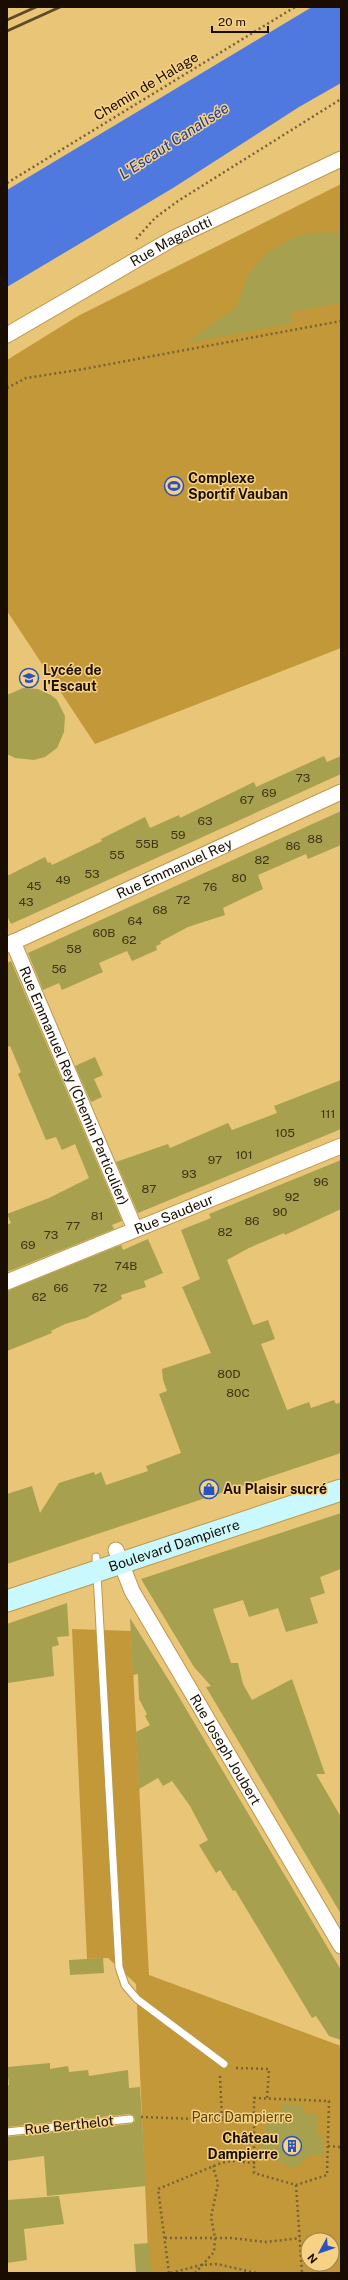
<svg xmlns="http://www.w3.org/2000/svg" width="348" height="2280" viewBox="0 0 348 2280" font-family="'Public Sans',sans-serif">
<rect width="100%" height="100%" fill="#e9c578"/>
<g fill="#c29838" fill-rule="evenodd">
<path d="M341 184V648L95 744 7 611V360L78 316Z"/>
<path d="M72 1629 131 1631 149 1975 341 2046V2273H149L136 1984 108 1958 87 1959ZM308 2240H332V2264H308Z"/>
</g>
<path fill="#4f79de" d="M312 7H341V83L299 107 173 188 7 287V190Z"/>
<g fill="#a7a04f">
<path d="M341 232V303L291 312 293 323 186 343 236 307 248 275 260 259 270 251 294 237 314 233Z"/>
<path d="M23 688 38 689 51 695 57 700 65 716 64 732 57 748 45 757 34 760 15 758 7 754V695Z"/>
<path d="M324 756 327 762 341 756V774L11 924 7 916V876L45 857 48 863 50 862 52 865 102 841 101 839 145 817 150 828 179 815 180 818 254 782 256 787Z"/>
<path d="M341 811V845L308 859 306 854 258 875 263 889 223 908 225 915 188 927 160 942 161 944 156 946 157 950 132 961 127 951 99 963 103 972 62 990 59 983 43 990 28 953Z"/>
<path d="M11 961 122 1221 112 1225 114 1229 7 1272V1225L11 1223 7 1214 49 1198 89 1178 75 1144 62 1150 56 1137 46 1140 18 1074 21 1072 10 1046 7 1047V963Z"/>
<path d="M95 1057 103 1075 94 1079 102 1097 91 1102 75 1066Z"/>
<path d="M341 1080V1129L138 1213 116 1162 168 1144 170 1148 228 1123 232 1130 277 1113 274 1106Z"/>
<path d="M341 1160V1209L285 1235 284 1233 249 1248 227 1260 253 1325 268 1320 275 1339 261 1344 287 1410 309 1402 311 1408 334 1400 336 1404 341 1402V1453L7 1564V1494L32 1486 40 1513 59 1483 94 1472 95 1475 101 1472 106 1485 148 1471 146 1466 181 1453 159 1394 167 1391 163 1380 162 1369 211 1353 182 1287 200 1279 181 1230 211 1218 209 1214Z"/>
<path d="M148 1239 163 1273 144 1281 146 1287 121 1295 122 1299 86 1318 65 1324 51 1331 52 1333 7 1351V1291L121 1245 123 1250Z"/>
<path d="M341 1513V1569L320 1577 325 1593 310 1598 318 1623 286 1632 278 1608 249 1617 243 1600 213 1609 231 1663H238L243 1684 252 1700 292 1679 325 1774H316L341 1817V1914L206 1687 211 1686 194 1667 141 1579Z"/>
<path d="M67 1603 69 1636 57 1637 59 1645 52 1647 54 1676 8 1683 7 1624Z"/>
<path d="M130 1618 173 1687 341 1970V2040L329 2036 316 2016 312 2018 235 1890 233 1891 220 1870 216 1873 199 1845 208 1840 190 1806 172 1781 163 1786 158 1778 139 1789 136 1732 150 1725 145 1716 147 1714 139 1699 138 1674 133 1675Z"/>
<path d="M103 1958 104 1973 70 1975 69 1960Z"/>
<path d="M50 2063V2069L68 2066 69 2072 88 2070 89 2076 128 2070 129 2088 140 2087 146 2186 47 2196 44 2156 7 2161V2137L131 2124 135 2121 134 2116 129 2114 7 2127V2085H9L7 2067Z"/>
<path d="M281 2104 304 2105V2113H318V2136L324 2137 323 2156H307L297 2168H288L283 2162H276V2155H260L261 2135H266V2111L281 2112Z"/>
<path d="M59 2196 64 2224 24 2229 27 2260 7 2263V2200Z"/>
<path d="M149 2243 151 2273H136L134 2244Z"/>
</g>
<g fill="none" stroke-linecap="round" stroke-linejoin="round">
<defs>
<g id="service">
<path d="M96 1557 119 1967 125 1985 137 1999 224 2064"/>
<path d="M7 2132 130 2119"/>
</g>
<g id="minor">
<path id="s1" d="M7 335 172 239 341 159"/>
<path id="s2" d="M13 942 135 1229"/>
<path id="s3" d="M7 945 341 792"/>
<path id="s4" d="M7 1282 341 1146"/>
<path id="s5" d="M116 1550 132 1591 341 1946"/>
</g>
<g id="secondary">
<path id="s6" d="M7 1601 341 1490"/>
</g>
</defs>
<use href="#service" stroke="#bc984c" stroke-width="9"/>
<use href="#minor" stroke="#bc984c" stroke-width="17"/>
<use href="#secondary" stroke="#bc984c" stroke-width="23"/>
<g stroke="#796238" stroke-width="2.5" stroke-dasharray="2 3" stroke-linecap="butt">
<path d="M7 183 295 7"/>
<path d="M136 239 155 218 178 201 341 99"/>
<path d="M7 388 26 378 78 370 341 321"/>
<path d="M236 2068 269 2069 267 2099"/>
<path d="M220 2076 222 2120"/>
<path d="M254 2098 329 2101 327 2175 296 2185 254 2173Z"/>
<path d="M141 2117 254 2121"/>
<path d="M328 2146 341 2147"/>
<path d="M296 2185 302 2273"/>
<path d="M165 2238H231L266 2242 300 2238"/>
<path d="M169 2273 158 2189 221 2163 231 2161 255 2163"/>
<path d="M171 2273 201 2265 217 2264 256 2273"/>
<path d="M195 2273 214 2252 215 2238 211 2217 218 2184 213 2166"/>
</g>
<use href="#service" stroke="#fff" stroke-width="7"/>
<use href="#minor" stroke="#fff" stroke-width="15"/>
<use href="#secondary" stroke="#c9f9fe" stroke-width="21"/>
<g stroke="#5d4a28" stroke-width="3">
<path d="M7 20 36 7"/>
<path d="M7 31 60 7"/>
</g>
</g>
<defs>
<symbol id="stadium-ring" viewBox="-11 -11 22 22"><circle r="9.5" fill="#f7d285" stroke="#2852c1" stroke-width="1.5"/><path d="M0-5a6.5 5 0 1 0 0 10a6.5 5 0 1 0 0-10ZM-3.5-1.8h7v3.6h-7Z" fill="#2852c1"/></symbol>
<symbol id="school-ring" viewBox="-11 -11 22 22"><circle r="9.5" fill="#f7d285" stroke="#2852c1" stroke-width="1.5"/><path d="M0-5L7-2L0 1L-7-2ZM-4 1L0 2.5L4 1V4Q0 6-4 4Z" fill="#2852c1"/></symbol>
<symbol id="shop-ring" viewBox="-11 -11 22 22"><circle r="9.5" fill="#f7d285" stroke="#2852c1" stroke-width="1.5"/><path d="M-5-2.5h2.3a2.7 3.5 0 0 1 5.4 0H5L5.5 6h-11ZM-1.5-2.5h3a1.5 2.3 0 0 0-3 0Z" fill="#2852c1"/></symbol>
<symbol id="building-ring" viewBox="-11 -11 22 22"><circle r="9.5" fill="#f7d285" stroke="#2852c1" stroke-width="1.5"/><path d="M-4-6H4V6H1V3H-1V6H-4ZM-2.5-4.3h1.7v1.8h-1.7ZM.8-4.3h1.7v1.8H.8ZM-2.5-1h1.7V.8h-1.7ZM.8-1h1.7V.8H.8Z" fill="#2852c1"/></symbol>
</defs>
<g fill-rule="evenodd">
<use href="#stadium-ring" x="163" y="475" width="22" height="22"/>
<use href="#school-ring" x="18" y="667" width="22" height="22"/>
<use href="#shop-ring" x="198" y="1478" width="22" height="22"/>
<use href="#building-ring" x="281" y="2135" width="22" height="22"/>
</g>
<g text-anchor="middle" stroke-width="3" stroke-linejoin="round" paint-order="stroke">
<g font-size="12" fill="#3c3214">
<text x="303" y="782">73</text>
<text x="269" y="797">69</text>
<text x="247" y="804">67</text>
<text x="205" y="825">63</text>
<text x="178" y="839">59</text>
<text x="315" y="843">88</text>
<text x="147" y="848">55B</text>
<text x="293" y="850">86</text>
<text x="117" y="859">55</text>
<text x="262" y="864">82</text>
<text x="92" y="878">53</text>
<text x="239" y="882">80</text>
<text x="63" y="884">49</text>
<text x="34" y="890">45</text>
<text x="210" y="891">76</text>
<text x="183" y="904">72</text>
<text x="26" y="906">43</text>
<text x="160" y="914">68</text>
<text x="135" y="925">64</text>
<text x="104" y="937">60B</text>
<text x="129" y="944">62</text>
<text x="74" y="953">58</text>
<text x="59" y="973">56</text>
<text x="328" y="1118">111</text>
<text x="285" y="1137">105</text>
<text x="244" y="1159">101</text>
<text x="215" y="1164">97</text>
<text x="189" y="1178">93</text>
<text x="321" y="1186">96</text>
<text x="149" y="1193">87</text>
<text x="292" y="1201">92</text>
<text x="280" y="1216">90</text>
<text x="97" y="1220">81</text>
<text x="252" y="1225">86</text>
<text x="73" y="1230">77</text>
<text x="225" y="1236">82</text>
<text x="51" y="1239">73</text>
<text x="28" y="1249">69</text>
<text x="126" y="1270">74B</text>
<text x="61" y="1292">66</text>
<text x="100" y="1292">72</text>
<text x="39" y="1301">62</text>
<text x="229" y="1378">80D</text>
<text x="238" y="1397">80C</text>
</g>
<g font-size="14" fill="#180d00" stroke="#f7d285">
<text transform="translate(146 86) rotate(-31)" y="5">Chemin de Halage</text>
<text dy="5" stroke="none"><textPath href="#s1" startOffset="189">Rue Magalotti</textPath></text>
<text dy="5" stroke="none"><textPath href="#s3" startOffset="184">Rue Emmanuel Rey</textPath></text>
<text dy="5" stroke="none"><textPath href="#s2" startOffset="156">Rue Emmanuel Rey (Chemin Particulier)</textPath></text>
<text dy="5" stroke="none"><textPath href="#s4" startOffset="180">Rue Saudeur</textPath></text>
<text dy="5" stroke="none"><textPath href="#s6" startOffset="176">Boulevard Dampierre</textPath></text>
<text dy="5" stroke="none"><textPath href="#s5" startOffset="228">Rue Joseph Joubert</textPath></text>
<text transform="translate(69 2125) rotate(-6)" y="5">Rue Berthelot</text>
</g>
<g font-size="14" font-weight="bold" fill="#180d00" stroke="#f7d285" text-anchor="start">
<text x="188" y="483">Complexe<tspan x="188" dy="16">Sportif Vauban</tspan></text>
<text x="43" y="675">Lycée de<tspan x="43" dy="16">l'Escaut</tspan></text>
<text x="223" y="1494">Au Plaisir sucré</text>
<text x="278" y="2143" text-anchor="end">Château<tspan x="278" dy="16">Dampierre</tspan></text>
</g>
<g font-size="14" fill="#5a430a" stroke="#f7d285">
<text x="242" y="2122">Parc Dampierre</text>
</g>
<g font-size="15" font-style="italic" fill="#1339ae" stroke="#f7d285">
<text transform="translate(174 141) rotate(-33)" y="5">L'Escaut Canalisée</text>
</g>
</g>
<rect width="348" height="2280" fill="none" stroke="#180d00" stroke-width="16"/>
<g transform="translate(320 2252) rotate(230)"><circle r="19" fill="#f7d285" stroke="#9e8350"/>
<path d="M0-3L7 15L0 10L-7 15Z" fill="#2852c1"/>
<text y="-6" font-size="11" font-weight="bold" text-anchor="middle" fill="#180d00">N</text>
</g>
<path d="M212 26v6h56v-6" fill="none" stroke="#180d00" stroke-width="2"/>
<text x="218" y="26" font-size="12" fill="#180d00" stroke="#f7d285" stroke-width="3" paint-order="stroke">20 m</text>
</svg>
